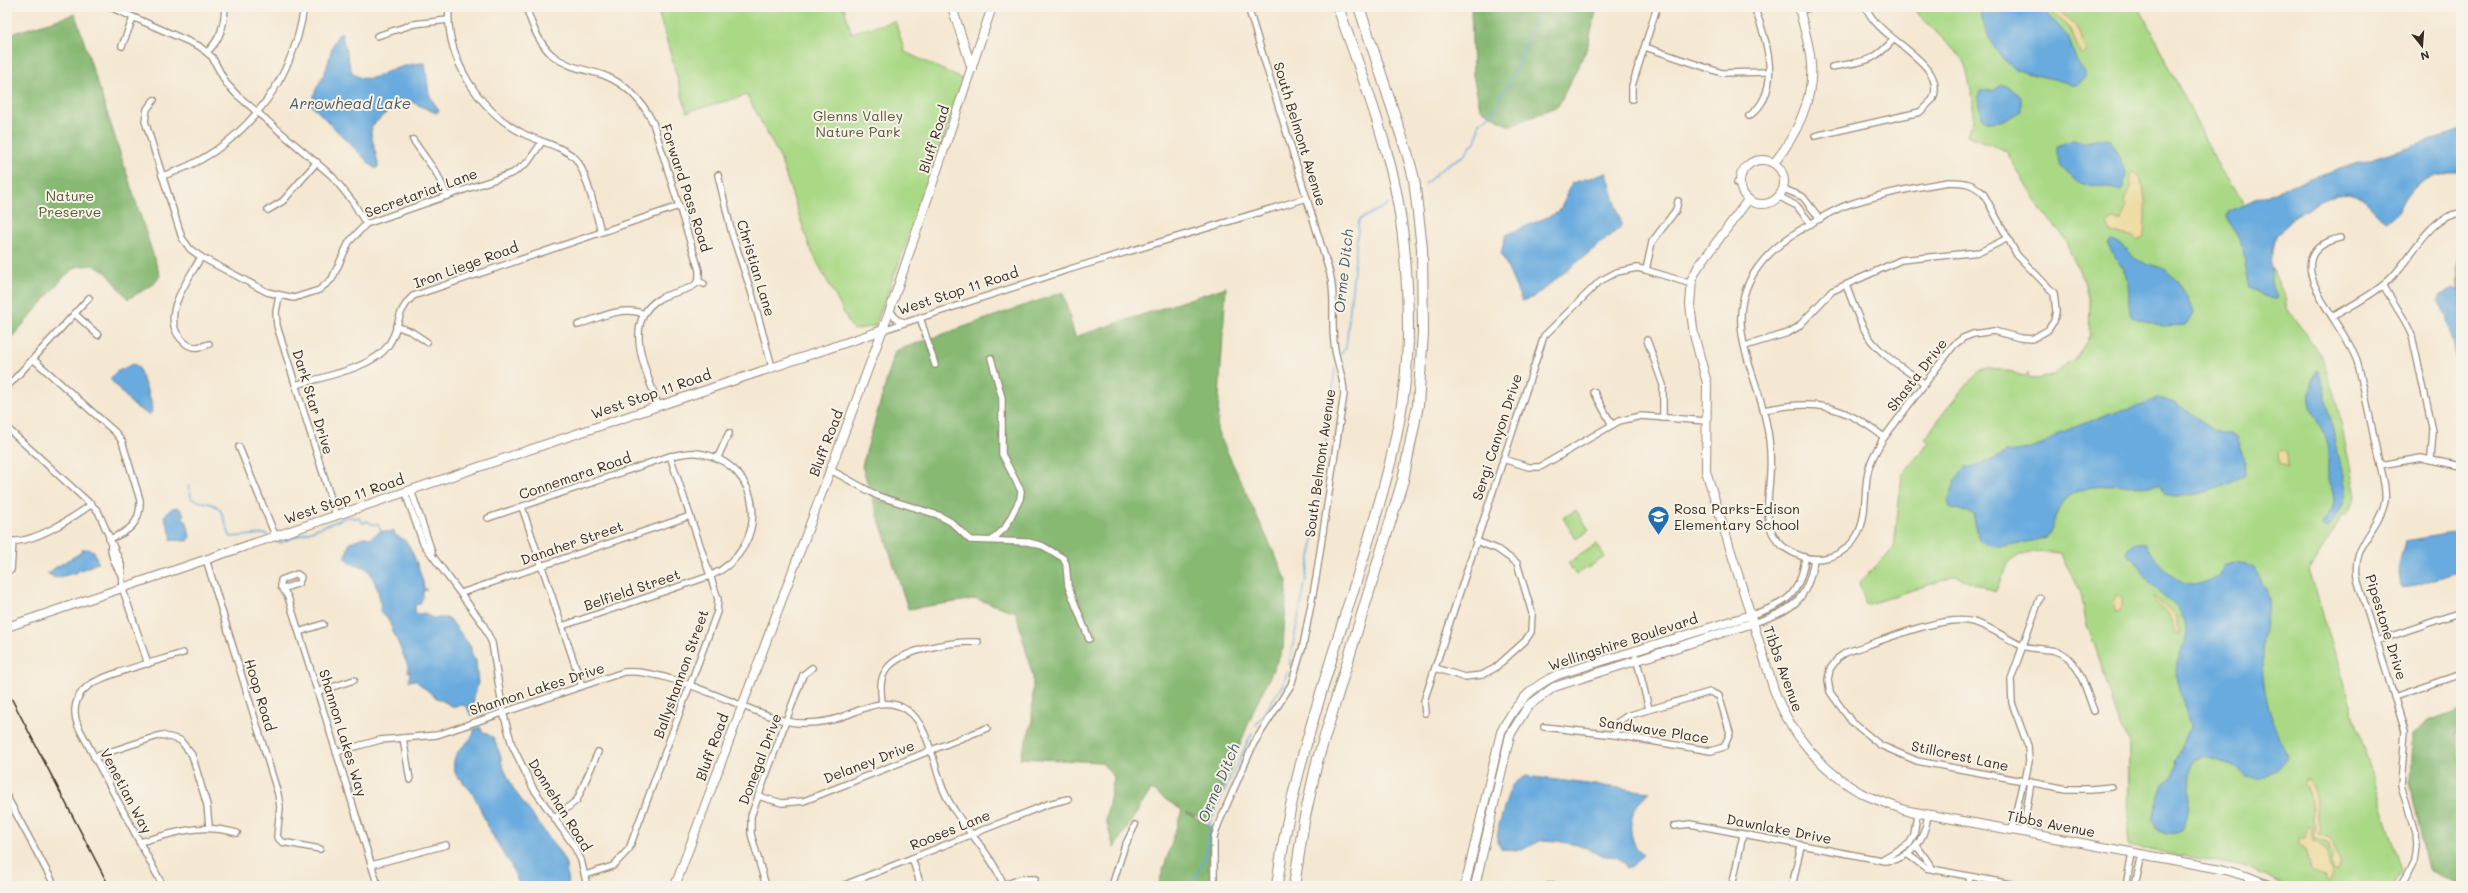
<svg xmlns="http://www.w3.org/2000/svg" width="2468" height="893" viewBox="0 0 2468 893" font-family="Mali,sans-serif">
<rect width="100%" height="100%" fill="#f7f3e8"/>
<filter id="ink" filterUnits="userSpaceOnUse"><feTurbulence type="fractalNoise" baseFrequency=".025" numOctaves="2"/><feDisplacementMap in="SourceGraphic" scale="8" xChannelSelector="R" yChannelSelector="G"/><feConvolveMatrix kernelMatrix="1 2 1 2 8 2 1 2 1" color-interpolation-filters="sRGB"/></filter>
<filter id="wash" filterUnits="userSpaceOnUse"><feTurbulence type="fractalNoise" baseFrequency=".012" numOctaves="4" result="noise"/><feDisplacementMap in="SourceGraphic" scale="16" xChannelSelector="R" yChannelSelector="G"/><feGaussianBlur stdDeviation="0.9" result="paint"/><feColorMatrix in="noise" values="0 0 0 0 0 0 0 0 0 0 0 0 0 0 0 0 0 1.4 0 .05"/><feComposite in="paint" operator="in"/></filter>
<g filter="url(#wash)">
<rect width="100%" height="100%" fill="#f5e8d3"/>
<g fill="#aad986" stroke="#728252">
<path d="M657 7H844L851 33 895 21 905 52 964 80 917 215 875 326 853 330 810 248 780 158 747 95 687 112Z"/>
<path d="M1911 7H2139L2220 169 2241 198 2286 300V307L2322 357 2337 404 2356 495 2347 515 2344 514 2309 569 2402 871 2394 886H2286L2267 876 2240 866 2128 846 2129 742 2121 728 2096 649 2086 623 2081 592 2060 553C2045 551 2023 549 2011 561 2004 569 2000 583 1995 592L1956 576 1866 605 1859 583 1894 548 1902 475 1929 442 1925 439C1934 426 1975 365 1991 368 1999 369 2014 374 2025 376L2028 373 2029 377 2036 379 2056 375 2055 372 2077 357 2091 334 2089 333 2090 306 2084 281 2061 233 2043 213 2006 151 1967 135 1973 119V99L1964 60Z"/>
<path d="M1576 510 1589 530 1576 539 1563 518Z"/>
<path d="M1597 544 1605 557 1576 575 1568 563Z"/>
</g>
<g fill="#87b973" stroke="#617248">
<path d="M1471 7H1597L1587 49 1558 106 1509 126 1480 108 1473 75Z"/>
<path d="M75 14 160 276 154 284 128 299 107 273 93 265 76 267 64 277 7 343V35Z"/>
<path d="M2461 254V293L2458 290 2457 261Z"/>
<path d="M1226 287 1217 430 1287 581 1283 649 1255 707 1210 821 1186 812 1212 827 1209 866 1210 886H1158L1182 810 1151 790 1114 848 1106 820 1114 777 1101 762 1020 758 1032 723 1033 677 1016 612 976 599 908 609 862 466 895 351 1063 292 1075 337Z"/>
<path d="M2461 710V732L2455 734 2461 769V885L2428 870 2410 782 2412 735 2428 722Z"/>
</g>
<g fill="#eeda9e" stroke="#94825e">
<path d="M2051 7H2055L2075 25 2081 36 2087 52 2081 55 2069 27 2049 10Z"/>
<path d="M2134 172C2149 180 2145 220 2144 236L2138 241 2131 236 2111 233 2107 225 2111 220 2121 221 2126 207 2124 201 2130 188V174Z"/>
<path d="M2282 450 2287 454 2288 467 2279 463 2278 452Z"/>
<path d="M2118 594 2122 597V607L2116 612 2113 601Z"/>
<path d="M2154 596 2176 617 2179 634 2175 633C2172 612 2155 606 2154 596Z"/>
<path d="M2306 780H2309C2317 789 2315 806 2317 817 2318 821 2320 825 2321 829L2319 834 2330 838 2341 862 2337 871 2332 868 2333 854 2329 850 2328 844 2314 837 2316 828 2313 821 2312 807 2307 788 2304 784Z"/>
<path d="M2309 827 2313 829 2311 834 2313 840C2333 851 2324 859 2333 874L2330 882H2326V877L2311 871 2306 849 2298 842V837H2304Z"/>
</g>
<g fill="#69abde" stroke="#526a7e">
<path d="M1979 7H2042L2068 37 2077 62 2085 73V78L2077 85H2071C2056 78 2041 77 2026 73 1998 65 1984 32 1979 7Z"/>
<path d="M341 32 351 70C362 87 381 74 394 69 404 66 415 63 425 63L429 94 439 111 436 113 405 99H401L372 126 371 133 378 163V167L375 169 312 106C312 93 320 83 325 72 331 58 330 43 341 32Z"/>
<path d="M2001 85 2007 86 2021 96V111C2008 118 1997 126 1983 119L1978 97 1980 91 1995 90Z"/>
<path d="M2461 130V173C2428 172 2418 180 2400 207 2396 214 2393 219 2385 221L2362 198 2350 193 2338 194 2321 201 2292 218 2274 241 2272 251 2271 283 2277 296 2275 299 2265 298 2250 288 2241 244 2227 216 2229 211 2302 181Z"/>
<path d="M2106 138 2110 139 2126 172 2124 188 2120 190 2078 183 2061 167 2057 153V146L2073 140 2085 142Z"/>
<path d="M1607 173 1622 226 1534 297 1522 301 1501 253 1506 235 1559 212 1572 183Z"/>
<path d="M2112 241C2123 243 2127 252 2136 259 2145 265 2159 265 2167 271 2179 281 2189 298 2193 313L2185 325 2162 326 2131 317C2127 303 2130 290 2127 277 2125 265 2111 257 2109 245Z"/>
<path d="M2453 289 2461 291V383L2446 315 2438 300 2440 295Z"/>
<path d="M133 364 138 366 151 401 152 412 149 415 133 405 110 379 116 372Z"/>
<path d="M2317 370H2319L2322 379 2346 489C2347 500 2335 524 2325 528L2321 524C2338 504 2335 501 2329 479 2326 468 2330 456 2327 445 2319 414 2299 407 2317 370Z"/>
<path d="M2157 399 2173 401 2214 430 2230 434 2236 438 2243 455 2245 474C2230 487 2183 502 2165 494L2159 484C2131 490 2077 476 2060 506 2054 516 2054 527 2047 537 2026 542 1998 553 1979 540L1973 514 1949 507 1947 499 1951 495 1955 480 1965 467H1975L2007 452 2023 450 2045 443 2060 433 2103 416 2144 405Z"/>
<path d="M178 507 184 514 183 519 187 522 190 536 188 541 170 540 172 538 164 516 172 508Z"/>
<path d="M394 530 395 535C401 538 404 539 407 543 411 547 424 580 424 588L427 590 423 591V597L420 604 415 605V611L418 614 425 613 432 618H449L471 647V652L476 661 478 684 474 697 473 716H471L467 707 460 704 454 707 435 697 415 680 409 681 410 671 408 672V666L387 617 380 612C383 601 374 576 367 569 364 566 354 564 349 563L345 557 350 542 364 537 370 538 381 531 393 532Z"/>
<path d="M2453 533 2461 537V571L2403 589C2393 575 2401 557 2405 541Z"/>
<path d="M2133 544H2146C2149 557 2177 584 2190 585 2198 586 2212 578 2220 576L2223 566 2234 563 2252 566C2281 605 2263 613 2262 656 2262 689 2271 728 2289 756L2279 768 2261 779 2245 778 2233 765 2201 756 2193 761C2186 782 2194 812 2181 831L2166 834 2157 830 2152 818 2165 782 2173 775 2176 766 2175 760C2182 750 2184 738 2190 727 2186 708 2176 690 2176 670 2177 653 2192 636 2183 617 2176 602 2158 594 2149 581 2141 571 2141 562 2128 556L2127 549Z"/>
<path d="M88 549 94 551 98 563 76 572V575L75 573 55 578 47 573H51L53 569 82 552V550Z"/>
<path d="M480 727 482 731 494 738 502 760 501 762 514 790 561 854 566 864 568 886H520L509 861 505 858C502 849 495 840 490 831 481 814 477 793 462 782L463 780 457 777C443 749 477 743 474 729Z"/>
<path d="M1526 776 1650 792C1629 805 1623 837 1643 855L1632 866 1626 868V865L1617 857 1599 855 1583 846 1557 841 1542 840 1522 850 1501 849 1497 839 1499 825 1509 792 1513 784Z"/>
</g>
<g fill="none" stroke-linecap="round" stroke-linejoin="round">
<g stroke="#69abde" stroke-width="1.5">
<path d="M1425 184 1445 166 1463 156 1477 139 1479 123 1493 113 1497 108 1499 97 1509 85 1540 7"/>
<path d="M1340 355 1346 348 1359 220 1389 204"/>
<path d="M188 486 192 499C199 502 207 502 214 505 225 510 225 528 231 537L264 534 268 535"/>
<path d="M1315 529 1335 368"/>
<path d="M274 539 280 543 347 517 359 518 363 523 368 521 372 524H378L381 531"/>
<path d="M1289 665 1315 533"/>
<path d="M1256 725 1284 683 1287 672"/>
<path d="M1191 886 1205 858 1210 821 1252 733"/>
</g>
</g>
</g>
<g filter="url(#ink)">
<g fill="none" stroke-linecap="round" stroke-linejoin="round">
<defs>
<g id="street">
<path d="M110 7 199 46 212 57 226 83 237 95 332 176 353 202 366 224"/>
<path d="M449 7C445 58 479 111 524 134 540 142 563 146 576 159 586 171 596 214 601 231"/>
<path d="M526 7C532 25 538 42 552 55 568 68 585 69 603 75 627 84 642 100 653 123L699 270V278L696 284C686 292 670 292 659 299 620 322 648 374 658 405"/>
<path d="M1800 11 1812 7"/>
<path d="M377 36 414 24 448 20"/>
<path d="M122 46 133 18"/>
<path d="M1645 47 1722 73 1769 72"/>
<path d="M207 52C221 39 224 25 225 7"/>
<path d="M1832 67C1862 61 1872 64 1893 40"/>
<path d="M1632 99V86L1657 7"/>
<path d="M154 100 147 109 145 121 182 238 190 249 201 257 267 292 294 298 319 290 332 279 349 242 366 224 513 173 528 162 542 142"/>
<path d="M1749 116C1783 92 1767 39 1754 7"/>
<path d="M1815 136 1920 112 1933 99C1948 61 1878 41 1866 7"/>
<path d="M413 140 437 174 447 196"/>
<path d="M718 175 732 234 752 294 772 367"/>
<path d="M162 176C238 153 293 85 304 7"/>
<path d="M1949 182C1964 182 1972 183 1983 193L2017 255 2054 293 2056 311 2054 321 2048 330 2032 339 2020 338 1994 331 1973 334 1963 338 1954 345 1883 439C1876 451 1869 463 1867 477 1863 506 1869 534 1841 552 1830 559 1813 561 1801 556 1759 541 1768 509 1770 474 1771 456 1770 439 1766 422 1760 389 1743 358 1741 324 1738 272 1778 241 1819 219 1828 214 1838 208 1847 205 1880 194 1916 187 1949 182Z"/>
<path d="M1737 183H1740"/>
<path d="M1784 189 1803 197 1820 219"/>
<path d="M1780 197 1797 206 1811 224"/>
<path d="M268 210 283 201 317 162"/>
<path d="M2340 238C2268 255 2348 326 2358 364 2365 393 2371 423 2377 453 2380 468 2387 485 2385 501 2379 532 2349 546 2358 582L2405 731 2401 785 2415 833 2416 846 2414 860 2401 886"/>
<path d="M201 257C188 281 157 318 184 342 191 349 200 348 209 344"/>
<path d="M1646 270 1652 242 1676 210 1678 201"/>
<path d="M698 281 704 284"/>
<path d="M1846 285C1853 303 1859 323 1870 339 1884 357 1906 370 1925 384"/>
<path d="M2383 285 2405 321 2412 336 2433 431 2431 458"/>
<path d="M279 296 276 312 277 326 336 515"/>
<path d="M890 310 897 320 904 322"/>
<path d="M75 314 98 335"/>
<path d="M2334 316C2352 305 2373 295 2388 281 2412 260 2427 216 2461 213"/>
<path d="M920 317 935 365"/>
<path d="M578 325C598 318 623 305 644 314"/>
<path d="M396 326 412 332 427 342"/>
<path d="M883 330 1067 270 1307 198"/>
<path d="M1647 340 1663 385V418"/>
<path d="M1745 346 1788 333 1798 327 1832 291 1901 260 1980 252 2008 238"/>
<path d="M991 358 1002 398V454L1021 491 1020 499 1005 528 992 540"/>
<path d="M34 360 115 432 122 441 140 500C141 523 129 532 109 539"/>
<path d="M296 385C321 377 375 368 389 344 401 326 395 313 413 296L679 206"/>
<path d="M7 387 89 298"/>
<path d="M1594 392 1612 425"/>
<path d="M1764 410C1816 399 1842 405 1884 437"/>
<path d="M7 428 98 511 121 564 122 587 148 664"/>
<path d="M239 447 275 535"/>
<path d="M717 459 729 433"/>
<path d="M1503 459 1529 467H1540L1619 421 1641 416 1707 421"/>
<path d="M2380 465 2421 458 2461 466"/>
<path d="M829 469 878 496 938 515 951 522 970 540 1028 542 1043 546 1063 558 1066 564 1068 586 1089 639"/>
<path d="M411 490 432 552"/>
<path d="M405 492 423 543 483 624 492 643 503 712 512 745 533 788 574 846 581 860 587 886"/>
<path d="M522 507 582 686"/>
<path d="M488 518 670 456C679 455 688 452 697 453 764 461 773 548 710 576L562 626"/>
<path d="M7 540C29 547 74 517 92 504"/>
<path d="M111 542C110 555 115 565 122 576"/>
<path d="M206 559 278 794 280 807 277 837 282 842 320 849"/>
<path d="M11 570 13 542"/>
<path d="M297 574 301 577 299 583 283 589 281 587V580Z"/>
<path d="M283 589 288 597 378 886"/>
<path d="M461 593 690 516"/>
<path d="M1751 615C1786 604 1800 596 1805 558"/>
<path d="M1753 623C1792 611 1808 601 1814 559"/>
<path d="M299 632 323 624"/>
<path d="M2377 641 2461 612"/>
<path d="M1636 657 1649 709"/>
<path d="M1435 668 1464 677 1482 675 1495 668 1525 641 1531 632 1532 613 1517 563 1497 549 1476 541"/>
<path d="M317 692 354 680"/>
<path d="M2394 697 2461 674"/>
<path d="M882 703C881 692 879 680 886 670 900 649 954 641 978 642"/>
<path d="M2094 711C2086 691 2079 657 2056 651 2044 648 2031 650 2020 645 2005 638 1990 626 1973 622 1942 614 1880 642 1847 652L1838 658 1830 669 1828 680 1830 692 1851 721 1880 745 1917 761 2066 789H2091L2112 787"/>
<path d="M1425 713 1424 701 1544 336 1600 281 1617 272 1637 268 1646 270 1692 284"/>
<path d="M1544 727 1615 735 1711 751 1724 747 1730 733 1719 696 1710 692 1627 716 1618 722 1615 735"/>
<path d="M403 738 410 780"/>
<path d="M336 752 380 740 437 735 624 672C658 668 719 697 753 710 770 716 788 724 806 723 819 723 832 721 844 716 866 708 885 696 907 710 928 723 934 767 943 789 958 825 990 849 1004 886"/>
<path d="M94 757 161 735 180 740 192 755 207 805 209 826"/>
<path d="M2025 781 2029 761 2028 746 2012 703 2011 679 2040 598"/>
<path d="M758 796 782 803 804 801 987 728"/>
<path d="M7 797 55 886"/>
<path d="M555 818 577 800 598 752"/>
<path d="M1674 826 1690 824 1886 861C1913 858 1924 841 1928 815"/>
<path d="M2012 830 2023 781"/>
<path d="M2023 832 2031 782"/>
<path d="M139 842C176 833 199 822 237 833"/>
<path d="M1917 846 1933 869"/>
<path d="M1907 854 1926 868 2021 886"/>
<path d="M912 858 921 886"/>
<path d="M1881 860 1909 844 1914 836 1917 813"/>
<path d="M371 865 446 845"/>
<path d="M585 875 613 866 629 849 717 612 718 599 670 456"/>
<path d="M1004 885 1021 879H1035"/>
<path d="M163 886 78 726C72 712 75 696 87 687 100 675 162 660 183 653"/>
<path d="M766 886 751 834V816L803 675 812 668"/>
<path d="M842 886 1048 804 1068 799"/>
<path d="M1112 886 1124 848 1135 825"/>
<path d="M1214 886V838L1218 825 1254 743 1291 685 1303 646 1316 578 1344 394C1344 376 1335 360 1334 342 1331 319 1336 297 1330 274L1248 7"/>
<path d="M1548 886H1558"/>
<path d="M1732 886 1743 835"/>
<path d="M1792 886 1801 846"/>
<path d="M1968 886 1970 877"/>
<path d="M2126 886 2132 853"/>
<path d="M2135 886 2142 854"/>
</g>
<g id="secondary">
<path d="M952 7 972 69"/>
<circle cx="1762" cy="182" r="22"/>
<path d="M1774 163C1796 136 1814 99 1811 64 1810 45 1803 26 1799 7"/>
<path d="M1748 200 1698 267 1692 279 1690 305 1694 335 1707 383 1706 471 1774 690C1790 733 1821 770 1861 793 1875 800 1890 804 1904 810L2221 869 2246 876 2271 886"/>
<path d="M7 627 883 330"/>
<path d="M675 886 890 310 992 7"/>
<path d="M1465 886 1501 732C1514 706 1530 687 1557 675L1751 615"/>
<path d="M1475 886 1510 735 1528 706 1554 687 1753 623"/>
</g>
<g id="highway">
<path d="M1277 886C1290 780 1325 680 1357 578 1382 497 1408 415 1408 330 1408 271 1403 210 1387 154 1374 104 1355 56 1338 7"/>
<path d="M1294 886 1304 821 1317 762 1403 480 1418 405 1423 333 1422 248 1414 179 1408 156 1359 7"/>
</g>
</defs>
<use href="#street" stroke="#988978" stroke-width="8"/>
<use href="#secondary" stroke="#988978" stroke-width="10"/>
<use href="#highway" stroke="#988978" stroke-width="12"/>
<use href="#street" stroke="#fff" stroke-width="5.5"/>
<use href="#secondary" stroke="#fff" stroke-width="8"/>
<use href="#highway" stroke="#fff" stroke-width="10"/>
<path stroke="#3b2a1e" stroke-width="1.5" d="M7 690 109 886"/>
</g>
</g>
<defs>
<symbol id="school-pin" viewBox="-11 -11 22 30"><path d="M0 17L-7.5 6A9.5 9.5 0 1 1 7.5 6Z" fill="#1f6fb2" stroke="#f7f3e8"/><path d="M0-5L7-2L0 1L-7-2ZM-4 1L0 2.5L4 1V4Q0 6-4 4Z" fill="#fff"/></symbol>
</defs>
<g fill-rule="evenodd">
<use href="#school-pin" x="1646" y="504" width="25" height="34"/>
</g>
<g text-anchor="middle" stroke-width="4" stroke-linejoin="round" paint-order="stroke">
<g font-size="14" fill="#575638" stroke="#f7f3e8">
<text x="858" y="121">Glenns Valley<tspan x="858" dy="16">Nature Park</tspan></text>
<text x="70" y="201">Nature<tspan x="70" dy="16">Preserve</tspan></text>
</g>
<g font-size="14" fill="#3b2a1e" stroke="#f7f3e8">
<text transform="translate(1300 134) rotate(73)" y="5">South Belmont Avenue</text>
<text transform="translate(934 139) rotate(-72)" y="5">Bluff Road</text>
<text transform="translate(686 188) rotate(72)" y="5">Forward Pass Road</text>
<text transform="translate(421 193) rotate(-20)" y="5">Secretariat Lane</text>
<text transform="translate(466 265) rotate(-20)" y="5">Iron Liege Road</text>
<text transform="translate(756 268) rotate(73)" y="5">Christian Lane</text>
<text transform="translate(958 291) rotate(-18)" y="5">West Stop 11 Road</text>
<text transform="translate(1917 375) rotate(-52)" y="5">Shasta Drive</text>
<text transform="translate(651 394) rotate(-19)" y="5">West Stop 11 Road</text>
<text transform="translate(313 402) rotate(73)" y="5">Dark Star Drive</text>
<text transform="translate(1497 437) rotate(-72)" y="5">Sergi Canyon Drive</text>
<text transform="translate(826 443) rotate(-69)" y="5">Bluff Road</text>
<text transform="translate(1320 463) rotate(-82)" y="5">South Belmont Avenue</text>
<text transform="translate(575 476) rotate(-19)" y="5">Connemara Road</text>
<text transform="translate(344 499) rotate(-19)" y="5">West Stop 11 Road</text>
<text transform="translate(572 543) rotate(-19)" y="5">Danaher Street</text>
<text transform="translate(632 590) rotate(-19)" y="5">Belfield Street</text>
<text transform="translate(2386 627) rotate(73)" y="5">Pipestone Drive</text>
<text transform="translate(1623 642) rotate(-18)" y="5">Wellingshire Boulevard</text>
<text transform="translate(1783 669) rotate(70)" y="5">Tibbs Avenue</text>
<text transform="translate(681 674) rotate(-70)" y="5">Ballyshannon Street</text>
<text transform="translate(537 689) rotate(-18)" y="5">Shannon Lakes Drive</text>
<text transform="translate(260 695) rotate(73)" y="5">Hoop Road</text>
<text transform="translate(1654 730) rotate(9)" y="5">Sandwave Place</text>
<text transform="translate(343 733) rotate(73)" y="5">Shannon Lakes Way</text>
<text transform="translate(712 747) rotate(-70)" y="5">Bluff Road</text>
<text transform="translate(1960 756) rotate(12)" y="5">Stillcrest Lane</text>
<text transform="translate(760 759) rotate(-69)" y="5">Donegal Drive</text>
<text transform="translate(869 762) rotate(-21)" y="5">Delaney Drive</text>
<text transform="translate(126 791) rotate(62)" y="5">Venetian Way</text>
<text transform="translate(560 805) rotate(58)" y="5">Donnehan Road</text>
<text transform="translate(2051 824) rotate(11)" y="5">Tibbs Avenue</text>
<text transform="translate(1779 829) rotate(11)" y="5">Dawnlake Drive</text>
<text transform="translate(950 830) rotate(-22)" y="5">Rooses Lane</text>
</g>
<g font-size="14" fill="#3b2a1e" stroke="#f7f3e8" text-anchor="start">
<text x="1674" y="514">Rosa Parks-Edison<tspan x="1674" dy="16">Elementary School</tspan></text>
</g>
<g font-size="15" font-style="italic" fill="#4b5761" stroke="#f7f3e8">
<text x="350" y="109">Arrowhead Lake</text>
<text transform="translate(1344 271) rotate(-84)" y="5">Orme Ditch</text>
<text transform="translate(1219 783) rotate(-67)" y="5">Orme Ditch</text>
</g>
</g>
<rect width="2468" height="893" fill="none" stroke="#f7f3e8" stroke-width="24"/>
<g transform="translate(2422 46) rotate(163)" stroke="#f7f3e8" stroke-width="3" paint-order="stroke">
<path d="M0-3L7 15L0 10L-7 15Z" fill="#3b2a1e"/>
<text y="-6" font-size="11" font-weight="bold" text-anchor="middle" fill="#3b2a1e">N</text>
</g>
</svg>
